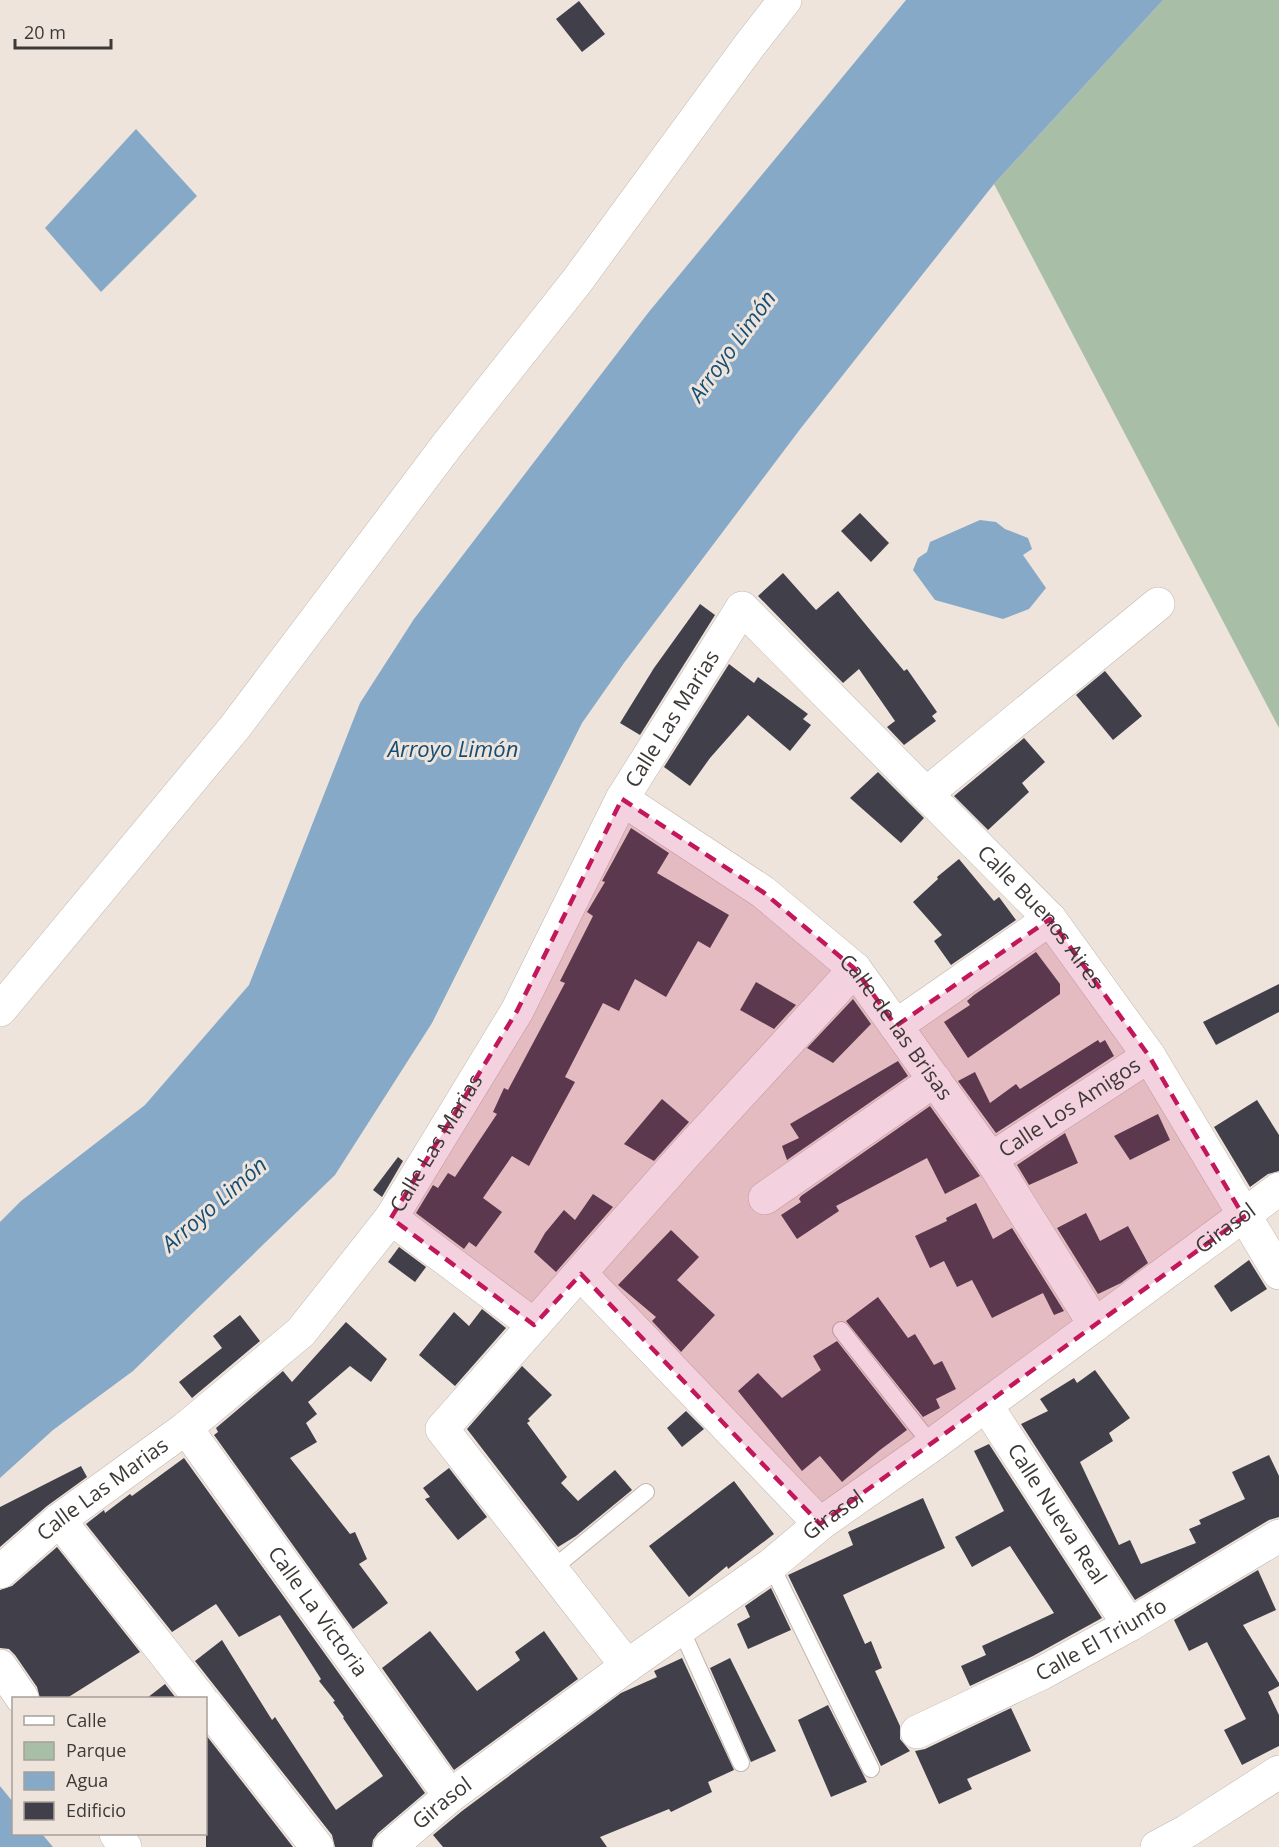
<svg xmlns="http://www.w3.org/2000/svg" width="1279" height="1847" viewBox="0 0 1279 1847" font-family="'Open Sans',sans-serif">
<rect width="100%" height="100%" fill="#eee4dc"/>
<path fill="#a8bea7" d="M1163 0H1279V728L994 184Z"/>
<g fill="#85a9c7">
<path d="M906 0H1163L994 184 801 428 624 663 582 723 432 1023 335 1175 133 1371 53 1430 0 1478V1222L21 1201 145 1105 249 985 360 703 414 619 648 313Z"/>
<path d="M136 129 197 196 101 292 45 228Z"/>
<path d="M980 520 996 522 1005 529 1028 538 1032 549 1023 555 1046 588 1029 609 1003 619 935 600 913 570 918 558 927 552 930 542Z"/>
<path d="M0 1786 13 1802 14 1834H42L53 1847H0Z"/>
</g>
<g fill="#41404a">
<path d="M579 1 605 34 582 52 556 19Z"/>
<path d="M860 513 889 543 871 562 841 531Z"/>
<path d="M783 573 816 610 838 591 904 671 907 669 937 712 932 716 936 721 904 745 887 727 895 721 859 669 843 683 758 596Z"/>
<path d="M700 604 715 615 640 735 620 723 654 668Z"/>
<path d="M729 664 754 683 758 677 808 714 803 719 811 725 790 751 748 715 710 758 690 786 664 767Z"/>
<path d="M1105 671 1142 716 1113 740 1076 695Z"/>
<path d="M1024 738 1045 762 1022 783 1029 792 988 830 954 796Z"/>
<path d="M878 772 924 818 901 843 850 798Z"/>
<path d="M631 828 669 853 657 873 729 915 710 948 698 941 666 997 635 979 619 1011 603 1003 565 1077 575 1082 529 1166 512 1156 483 1198 502 1212 476 1247 469 1242 464 1249 416 1213 433 1185 438 1188 448 1173 455 1177 497 1114 493 1112 504 1088 508 1090 565 983 560 981 593 916 587 912 605 882 602 881Z"/>
<path d="M959 859 994 901 999 897 1016 920 951 965 934 941 942 935 913 902 938 879 937 877Z"/>
<path d="M1036 952 1060 984V994L968 1058 944 1022 970 1005 967 1001 974 995Z"/>
<path d="M756 982 796 1005 774 1029 740 1010Z"/>
<path d="M1279 984V1012L1216 1045 1203 1022Z"/>
<path d="M853 999 871 1024 833 1063 807 1048Z"/>
<path d="M1098 1040 1100 1043 1105 1040 1114 1056 996 1133 958 1081 975 1072 990 1103 1016 1084 1020 1089Z"/>
<path d="M898 1061 908 1076 787 1160 782 1146 799 1138 790 1124Z"/>
<path d="M662 1099 689 1122 654 1161 624 1144Z"/>
<path d="M1257 1100 1279 1135V1171L1268 1174 1250 1187 1214 1127Z"/>
<path d="M930 1106 980 1176 945 1194 927 1158 836 1206 839 1211 797 1239 781 1215 801 1202 799 1199 801 1196Z"/>
<path d="M1158 1114 1170 1140 1130 1160 1114 1136Z"/>
<path d="M1065 1133 1078 1163 1029 1185 1017 1165Z"/>
<path d="M398 1157 403 1161 382 1197 373 1190Z"/>
<path d="M593 1194 613 1207 556 1272 534 1252 545 1233 564 1210 575 1220Z"/>
<path d="M976 1203 993 1239 1012 1228 1064 1311 1054 1315 1043 1293 992 1318 972 1280 957 1287 944 1261 930 1268 915 1236 947 1221 946 1218Z"/>
<path d="M1086 1213 1100 1241 1128 1226 1148 1263 1121 1283 1098 1294 1057 1228Z"/>
<path d="M671 1230 699 1257 677 1280 715 1315 681 1352 652 1321 656 1317 618 1285Z"/>
<path d="M399 1247 426 1267 415 1282 388 1262Z"/>
<path d="M1249 1260 1267 1289 1231 1312 1214 1286Z"/>
<path d="M878 1297 908 1338 915 1334 934 1365 942 1361 956 1389 936 1399 940 1408 923 1417 846 1321Z"/>
<path d="M482 1309 506 1328 455 1386 419 1355 454 1312 469 1326Z"/>
<path d="M240 1315 260 1341 192 1398 179 1382 222 1348 213 1336Z"/>
<path d="M346 1322 387 1359 371 1382 350 1366 308 1402 317 1414 306 1423 317 1442 290 1458 350 1534 355 1532 367 1559 359 1564 388 1603 353 1629 214 1435 218 1432 216 1428 283 1371 292 1382Z"/>
<path d="M837 1341 907 1430 880 1450 842 1482 820 1456 802 1471 738 1391 758 1373 782 1398 821 1370 813 1356Z"/>
<path d="M522 1366 552 1395 528 1419 530 1421 527 1423 567 1477 561 1483 578 1501 615 1470 632 1490 576 1536 558 1547 467 1429Z"/>
<path d="M1095 1370 1130 1418 1109 1433 1113 1441 1080 1462 1119 1545 1130 1540 1141 1564 1196 1543 1189 1529 1201 1524 1199 1520 1245 1499 1232 1472 1269 1455 1279 1476V1517L1269 1520 1135 1600 1021 1424 1048 1411 1040 1399 1074 1378 1077 1383Z"/>
<path d="M686 1411 704 1429 682 1447 667 1428Z"/>
<path d="M989 1444 1102 1618 1033 1656 970 1686 961 1666 986 1655 982 1646 1054 1613 1010 1546 972 1567 955 1537 1004 1511 974 1451Z"/>
<path d="M184 1458 425 1793 378 1833 373 1840 372 1847H335L332 1835 195 1661 222 1640 272 1720 275 1717 336 1810 383 1776 343 1718 344 1717 333 1702 335 1701 319 1681 321 1679 280 1615 239 1637 216 1604 172 1632 86 1524 104 1510 105 1513 130 1494 132 1496Z"/>
<path d="M81 1466 87 1477 47 1506 0 1547V1507Z"/>
<path d="M449 1468 487 1517 458 1540 425 1499 430 1497 423 1488Z"/>
<path d="M734 1481 774 1534 728 1569 727 1566 689 1597 649 1546Z"/>
<path d="M923 1498 945 1548 843 1595 865 1644 871 1641 882 1668 875 1671 900 1726V1739L910 1751 881 1766 788 1575 853 1545 848 1532Z"/>
<path d="M57 1547 140 1652 67 1698H40L37 1687 15 1655 9 1649 0 1648V1590L12 1586Z"/>
<path d="M1258 1570 1276 1610 1243 1625 1279 1683V1686L1268 1692 1279 1715V1746L1242 1765 1224 1730 1246 1719 1207 1642 1189 1651 1174 1620Z"/>
<path d="M771 1588 791 1630 748 1649 737 1624 750 1617 745 1606Z"/>
<path d="M430 1631 477 1691 520 1660 515 1652 544 1631 578 1679 454 1770 382 1668Z"/>
<path d="M682 1658 734 1770 708 1782 712 1792 671 1812 669 1809 600 1837 607 1847H443L433 1835 462 1811 621 1693 657 1677 654 1671Z"/>
<path d="M730 1658 776 1751 751 1762 710 1668Z"/>
<path d="M165 1684 176 1698H147Z"/>
<path d="M828 1705 867 1782 831 1797 798 1720Z"/>
<path d="M1011 1708 1031 1751 967 1779 972 1789 939 1804 915 1751 925 1749Z"/>
<path d="M206 1735 293 1847H206Z"/>
</g>
<g fill="none" stroke-linecap="round" stroke-linejoin="round">
<defs>
<g id="lane">
<path d="M841 1330 932 1445"/>
<path d="M771 1565 871 1769"/>
<path d="M551 1570 646 1492"/>
<path d="M681 1629 741 1763"/>
</g>
<g id="street">
<path d="M926 794 1158 604"/>
<path id="s1" d="M622 799 763 892 855 969 991 1159 1095 1325"/>
<path d="M0 1010 235 727 448 444 577 281 749 46 785 0"/>
<path d="M896 1026 1050 919"/>
<path id="s2" d="M991 1159 1149 1056"/>
<path d="M765 1198 935 1080"/>
<path d="M391 1218 534 1325"/>
<path d="M581 1274 820 1524"/>
<path id="s3" d="M986 1405 1129 1625"/>
<path id="s4" d="M186 1428 450 1796"/>
<path d="M59 1520 200 1698"/>
<path id="s5" d="M0 1572 59 1520 186 1428 301 1332 391 1218 517 1011 622 799 742 608 1050 919 1149 1056 1279 1273"/>
<path d="M0 1666 22 1698"/>
<path d="M627 1666 442 1429 687 1152 855 969"/>
<path d="M206 1705 317 1847"/>
<path id="s6" d="M917 1732 1042 1673 1129 1625 1279 1536"/>
<path d="M116 1834 125 1847"/>
<path id="s7" d="M390 1847 450 1796 627 1666 771 1565 820 1524 932 1445 1279 1189"/>
<path d="M1157 1847 1187 1831 1279 1772"/>
</g>
</defs>
<use href="#lane" stroke="#c1b7af" stroke-width="18"/>
<use href="#street" stroke="#c1b7af" stroke-width="34"/>
<use href="#lane" stroke="#fff" stroke-width="16"/>
<use href="#street" stroke="#fff" stroke-width="33"/>
</g>
<path fill="#c2185b" fill-opacity="0.2" stroke="#c2185b" stroke-width="4.5" stroke-dasharray="12 8" stroke-linejoin="round" d="M622 799 763 892 855 969 896 1026 1050 919 1149 1056 1244 1217 820 1524 581 1274 534 1325 391 1218 517 1011Z"/>
<g text-anchor="middle" stroke-width="6" stroke-linejoin="round" paint-order="stroke">
<g font-size="21" fill="#3d3936" stroke="#eee4dc">
<text dy="7" stroke="none"><textPath href="#s5" startOffset="1104">Calle Las Marias</textPath></text>
<text dy="7" stroke="none"><textPath href="#s5" startOffset="1665">Calle Buenos Aires</textPath></text>
<text dy="7" stroke="none"><textPath href="#s1" startOffset="360">Calle de las Brisas</textPath></text>
<text dy="7" stroke="none"><textPath href="#s2" startOffset="94">Calle Los Amigos</textPath></text>
<text dy="7" stroke="none"><textPath href="#s5" startOffset="618">Calle Las Marias</textPath></text>
<text dy="7" stroke="none"><textPath href="#s7" startOffset="1040">Girasol</textPath></text>
<text dy="7" stroke="none"><textPath href="#s5" startOffset="132">Calle Las Marias</textPath></text>
<text dy="7" stroke="none"><textPath href="#s3" startOffset="130">Calle Nueva Real</textPath></text>
<text dy="7" stroke="none"><textPath href="#s7" startOffset="554">Girasol</textPath></text>
<text dy="7" stroke="none"><textPath href="#s4" startOffset="226">Calle La Victoria</textPath></text>
<text dy="7" stroke="none"><textPath href="#s6" startOffset="206">Calle El Triunfo</textPath></text>
<text dy="7" stroke="none"><textPath href="#s7" startOffset="68">Girasol</textPath></text>
</g>
<g font-size="22" font-style="italic" fill="#124e76" stroke="#eee4dc">
<text transform="translate(732 346) rotate(-54)" y="8">Arroyo Limón</text>
<text x="453" y="757">Arroyo Limón</text>
<text transform="translate(214 1204) rotate(-41)" y="8">Arroyo Limón</text>
</g>
</g>
<rect x="12" y="1697" width="195" height="138" fill="#eee4dc" stroke="#a7a09a" stroke-width="1.5"/>
<rect x="24" y="1716" width="30" height="9" fill="#ffffff" stroke="#a7a09a" stroke-width="1.5"/>
<text x="66" y="1727" font-size="18" fill="#3d3936">Calle</text>
<rect x="24" y="1742" width="30" height="18" fill="#a8bea7" stroke="#a7a09a" stroke-width="1.5"/>
<text x="66" y="1757" font-size="18" fill="#3d3936">Parque</text>
<rect x="24" y="1772" width="30" height="18" fill="#85a9c7" stroke="#a7a09a" stroke-width="1.5"/>
<text x="66" y="1787" font-size="18" fill="#3d3936">Agua</text>
<rect x="24" y="1802" width="30" height="18" fill="#41404a" stroke="#a7a09a" stroke-width="1.5"/>
<text x="66" y="1817" font-size="18" fill="#3d3936">Edificio</text>
<path d="M15 39v9h96v-9" fill="none" stroke="#3d3936" stroke-width="3"/>
<text x="24" y="39" font-size="18" fill="#3d3936" stroke="#eee4dc" stroke-width="4.5" paint-order="stroke">20 m</text>
</svg>
